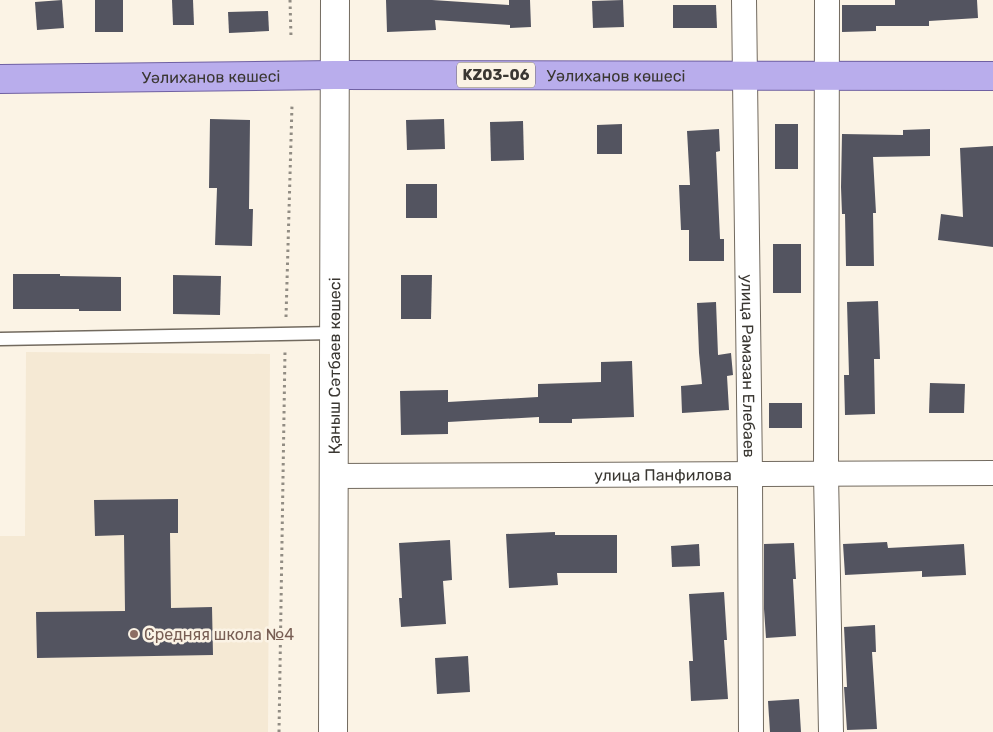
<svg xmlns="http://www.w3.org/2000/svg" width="993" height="732" viewBox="0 0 993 732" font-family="Rubik,sans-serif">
<rect width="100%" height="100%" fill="#fbf3e5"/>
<path fill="#f5e9d4" d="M26 352 270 354 268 732H0V536H25Z"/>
<g fill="#535460">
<path d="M62 0 64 28 37 30 35 2Z"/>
<rect x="95" y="0" width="28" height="32"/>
<path d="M172 0H193L194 25H173Z"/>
<path d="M386 0H432L509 5V0H530L531 27 510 28V25L435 20 436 30 387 32Z"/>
<path d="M623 0 624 27 593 28 592 1Z"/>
<path d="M895 0H977L978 18 929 21V26H876V31L842 32V5H895Z"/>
<path d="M673 5H716L717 28H673Z"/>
<path d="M268 11 269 31 229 33 228 12Z"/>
<path d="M210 119 250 120 249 209H253L252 246 215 245 217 188H209Z"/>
<path d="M444 119 445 149 407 150 406 120Z"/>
<path d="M523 121 524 160 491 161 490 122Z"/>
<path d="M622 124V154H597V125Z"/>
<rect x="775" y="124" width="23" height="45"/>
<path d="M719 129 720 151 716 152 720 239H724V261H689V230H681L679 185H690L687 131Z"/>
<path d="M930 129V156L873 157 876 213H873L874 266H846L845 214H842L841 187 842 134 903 135V130Z"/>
<path d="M993 146V247L938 240 941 214 963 217 960 148Z"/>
<rect x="406" y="184" width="31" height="34"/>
<rect x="773" y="244" width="28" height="49"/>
<path d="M13 274H60V276L121 277V311H79V309H13Z"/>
<path d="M173 275 221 276 220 315 173 314Z"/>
<path d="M401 275H432L431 319H401Z"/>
<path d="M878 301 880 359H874L875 414 845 415 844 375H849L847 302Z"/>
<path d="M716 302 718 355 731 353 733 375 727 376 729 410 682 413 681 386 702 384 699 353 697 303Z"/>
<path d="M632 361 634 417 572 419V423H539V417L448 422V434L401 435 400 391 448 390V402L538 397V384L601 382V362Z"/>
<path d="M930 383 965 384 964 413H929Z"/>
<rect x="769" y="403" width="33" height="25"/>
<path d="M178 499V533H170L171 608 212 607 213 655 37 658 36 612 125 611 124 535 95 536 94 500Z"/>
<path d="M555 532V535H617V573H557L558 585 509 588 506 534Z"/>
<path d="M450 540 452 580 443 581 446 624 401 627 399 598H402L399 543Z"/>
<path d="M887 542 888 548 964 544 966 575 922 577V571L845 575 843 544Z"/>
<path d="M794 543 796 579H793L796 636 766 638 764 609V544Z"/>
<path d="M699 544 700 566 672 567 671 546Z"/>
<path d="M724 592 727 640H724L728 699 691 701 689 661H693L689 594Z"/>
<path d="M875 625 876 652H872L877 729 847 730 844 687H847L844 627Z"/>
<path d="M468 656 470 692 437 694 435 658Z"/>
<path d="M799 699 801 732H770L768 701Z"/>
</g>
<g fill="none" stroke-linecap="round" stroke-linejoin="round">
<defs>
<path id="lane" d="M0 339 334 333"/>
<g id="street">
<path id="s1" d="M744 0 750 474 751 732"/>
<path d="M827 0 826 474 831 732"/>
<path id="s2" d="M334 476 993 473"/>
</g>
<g id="secondary">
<path id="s3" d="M333 732 335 0"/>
</g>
<g id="primary">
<path id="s4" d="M0 79 335 75 993 76"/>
</g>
</defs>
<use href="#lane" stroke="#726a5f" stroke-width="15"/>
<use href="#street" stroke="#726a5f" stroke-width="26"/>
<use href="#secondary" stroke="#726a5f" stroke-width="30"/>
<use href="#primary" stroke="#6f60a2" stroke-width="30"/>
<g stroke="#918c83" stroke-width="3" stroke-dasharray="2.5 4" stroke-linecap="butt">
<path d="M290 0 291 37"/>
<path d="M286 317 292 105"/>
<path d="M279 732 285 351"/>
</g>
<use href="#lane" stroke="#fff" stroke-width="12"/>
<use href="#street" stroke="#fff" stroke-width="24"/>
<use href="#secondary" stroke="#fff" stroke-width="28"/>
<use href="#primary" stroke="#b9adec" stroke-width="28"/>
</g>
<circle fill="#8d6e63" stroke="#fbf3e5" stroke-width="2" cx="134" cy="634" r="5"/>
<g text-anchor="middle" stroke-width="5" stroke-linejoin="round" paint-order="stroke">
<rect fill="#fbf3e5" stroke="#746f68" stroke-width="1" x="457" y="62.5" width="78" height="25" rx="4"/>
<g font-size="15" font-weight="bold" fill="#3a3732">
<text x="496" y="80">KZ03-06</text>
</g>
<g font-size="16" fill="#3a3732" stroke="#fbf3e5">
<text dy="6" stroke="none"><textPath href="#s4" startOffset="616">Уәлиханов көшесі</textPath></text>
<text dy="6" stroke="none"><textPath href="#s4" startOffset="211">Уәлиханов көшесі</textPath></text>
<text dy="6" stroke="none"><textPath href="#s3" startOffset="366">Қаныш Сәтбаев көшесі</textPath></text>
<text dy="6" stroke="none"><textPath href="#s1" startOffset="366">улица Рамазан Елебаев</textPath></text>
<text dy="6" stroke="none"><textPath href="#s2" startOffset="329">улица Панфилова</textPath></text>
</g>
<g font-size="16" fill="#785e54" stroke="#fbf3e5" text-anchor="start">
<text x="144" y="640">Средняя школа №4</text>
</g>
</g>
</svg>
